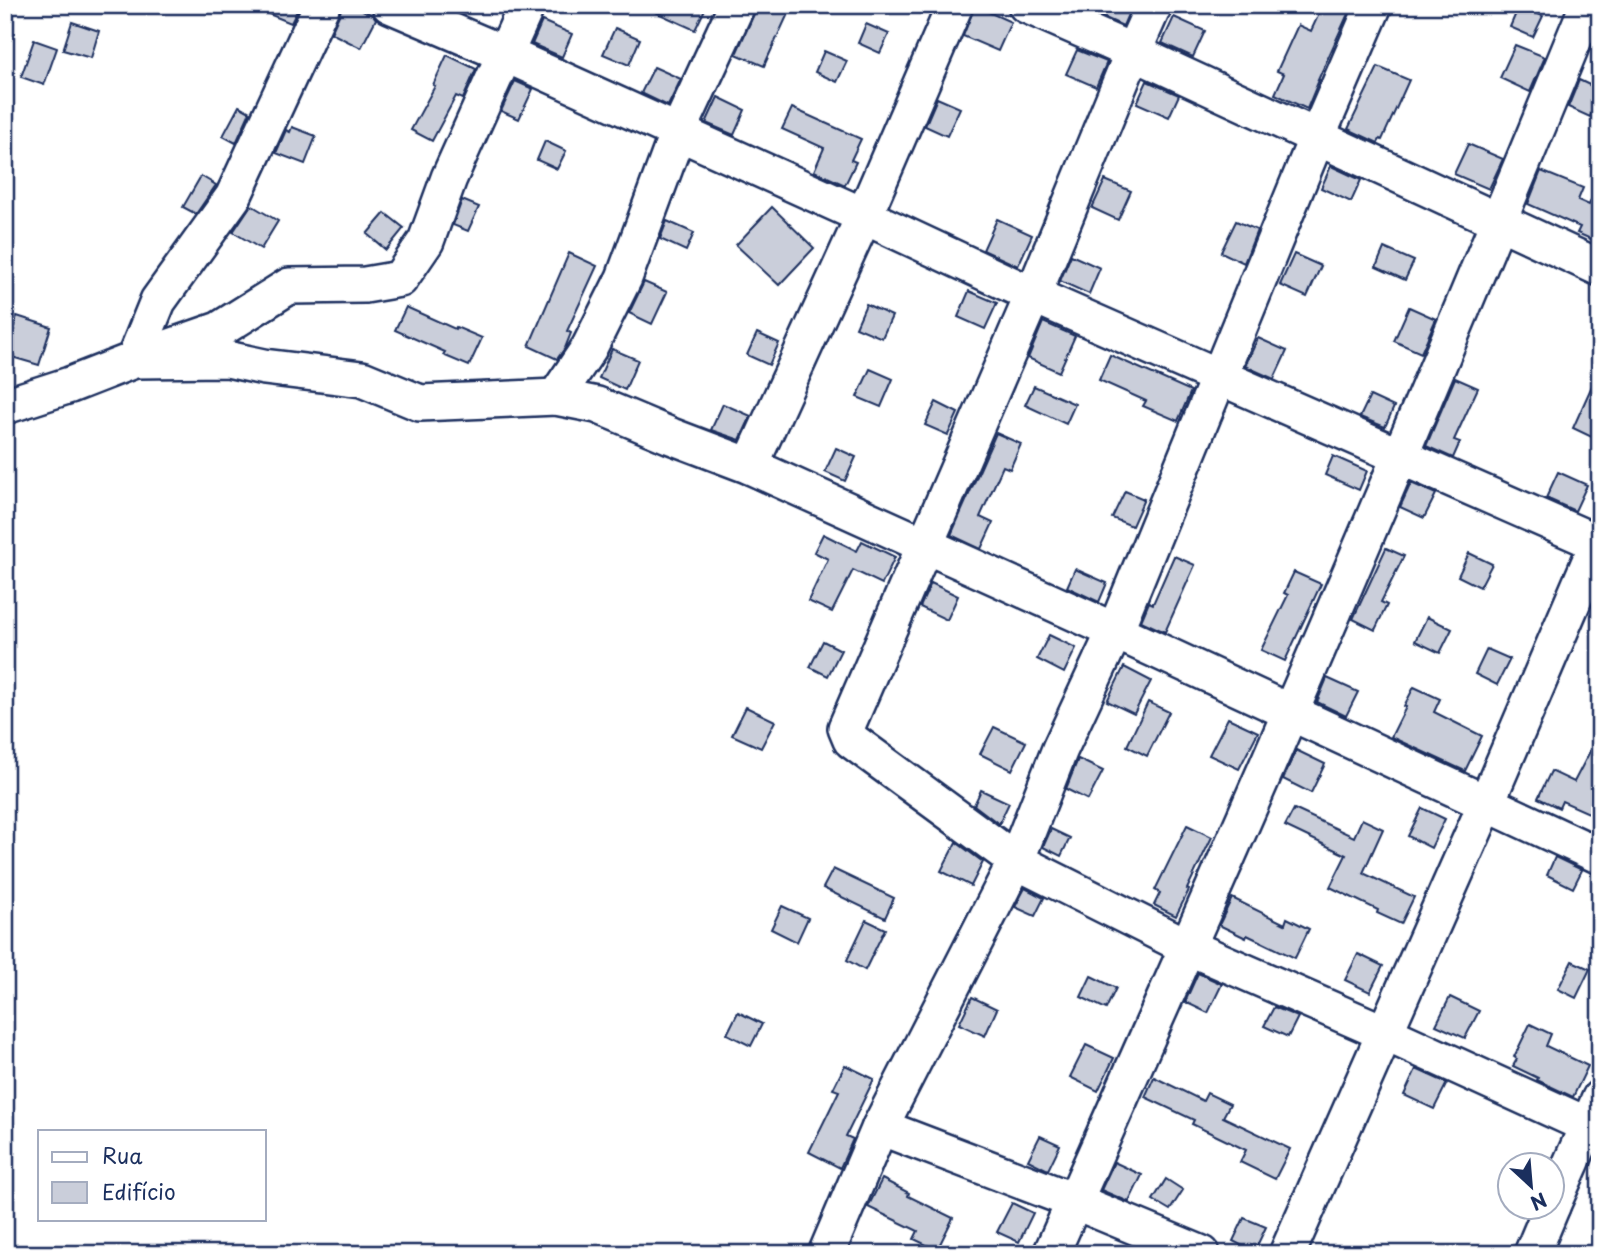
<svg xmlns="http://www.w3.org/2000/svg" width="1605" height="1259" viewBox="0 0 1605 1259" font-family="'Playpen Sans',sans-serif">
<rect width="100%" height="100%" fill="#fff"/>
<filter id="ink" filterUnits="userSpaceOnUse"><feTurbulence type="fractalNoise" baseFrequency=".0143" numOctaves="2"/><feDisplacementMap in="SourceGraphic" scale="14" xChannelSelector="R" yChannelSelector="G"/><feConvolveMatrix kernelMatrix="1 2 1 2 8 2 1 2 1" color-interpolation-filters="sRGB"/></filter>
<g filter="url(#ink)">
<g fill="#caceda" stroke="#1b2f5e" stroke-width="2">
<path d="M274 5H300L291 23 249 6Z"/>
<path d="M342 5H352L373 15 376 19 361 48 331 33 340 13Z"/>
<path d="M640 5H707L695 30Z"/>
<path d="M758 5H792L764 66 736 54Z"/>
<path d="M1097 5H1132L1123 26 1094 13Z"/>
<path d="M1323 5H1352L1318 80H1319L1307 109 1275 94 1284 74 1277 71 1298 25 1311 31Z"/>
<path d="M975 6 1011 22 998 51 963 36Z"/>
<path d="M1519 6 1543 16 1533 37 1510 27Z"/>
<path d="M1174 17 1205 31 1193 57 1162 43Z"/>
<path d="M542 21 572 34 562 57 532 44Z"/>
<path d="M72 22 99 31 91 58 63 50Z"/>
<path d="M866 24 889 34 880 53 858 43Z"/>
<path d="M615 28 640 39 629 65 603 54Z"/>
<path d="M34 40 57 48 44 85 21 77Z"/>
<path d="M1515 45 1545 57 1530 92 1500 78Z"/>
<path d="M1077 50 1107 62 1096 87 1066 74Z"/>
<path d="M824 51 847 61 837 82 815 72Z"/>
<path d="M447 55 476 69 463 99 456 96 432 141 411 130 435 86 433 85Z"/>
<path d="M654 67 681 79 668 106 641 93Z"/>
<path d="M1378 67 1409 80 1382 140 1380 139 1378 143 1348 129Z"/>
<path d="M1579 80 1600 90V95L1590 117 1568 107Z"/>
<path d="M515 81 533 89 519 119 501 111Z"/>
<path d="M1147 81 1179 95 1169 117 1137 103Z"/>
<path d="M718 97 745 110 734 135 706 123Z"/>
<path d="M937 98 960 108 947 136 925 126Z"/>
<path d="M239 106 250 112 236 143 223 136Z"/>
<path d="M792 108 861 139 851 160 856 162 845 185 814 171 824 148 782 129Z"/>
<path d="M292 127 316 136 305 164 276 153 286 130 290 132Z"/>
<path d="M545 141 566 151 557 169 537 160Z"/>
<path d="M1468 144 1503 159 1489 189 1454 174Z"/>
<path d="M1331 166 1361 180 1351 202 1321 188Z"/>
<path d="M1541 171 1583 188 1578 200 1589 205 1600 180V243L1577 233 1580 227 1528 204Z"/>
<path d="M201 176 216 185 196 214 183 207Z"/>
<path d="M1105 180 1131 191 1118 220 1092 208Z"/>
<path d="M462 200 479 207 468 231 453 225Z"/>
<path d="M251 205 278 221 261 249 233 232Z"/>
<path d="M772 207 814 248 779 285 736 245Z"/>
<path d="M385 213 404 228 386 250 367 234Z"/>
<path d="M997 219 1032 235 1018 266 983 250Z"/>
<path d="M667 221 694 233 686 251 660 239Z"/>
<path d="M1236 221 1257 230 1244 263 1221 252Z"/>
<path d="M1384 248 1414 261 1405 280 1376 267Z"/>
<path d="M569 253 597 266 567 331 571 333 565 348 557 359 529 346Z"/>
<path d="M1294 254 1321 266 1307 297 1280 285Z"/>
<path d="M1071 255 1100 268 1089 294 1060 281Z"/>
<path d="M644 282 667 292 652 324 629 313Z"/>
<path d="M969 291 997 303 985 329 958 317Z"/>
<path d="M866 304 892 316 882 338 856 327Z"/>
<path d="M406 307 455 329 456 327 482 338 469 366 443 355 445 352 395 330Z"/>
<path d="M1409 307 1436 319 1421 353 1394 341Z"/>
<path d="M17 316 51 327 39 365 5 355Z"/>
<path d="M1043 322 1075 336 1059 372 1028 358Z"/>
<path d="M757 333 779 343 769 365 747 355Z"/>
<path d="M1258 338 1287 351 1274 379 1245 366Z"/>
<path d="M612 349 638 360 625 390 599 378Z"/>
<path d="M1110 355 1191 391 1178 421 1143 406 1146 401 1099 380Z"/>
<path d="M1600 368V441L1573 428Z"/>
<path d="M870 369 893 379 881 407 857 397Z"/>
<path d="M1455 378 1478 388 1454 440 1460 442 1453 458 1426 446Z"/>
<path d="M1034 386 1075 404 1066 424 1025 405Z"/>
<path d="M1370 396 1394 407 1385 427 1360 417Z"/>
<path d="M936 402 958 413 948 435 925 425Z"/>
<path d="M723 404 751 416 740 440 711 430Z"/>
<path d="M996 433 1021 444 1010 469 1003 466 980 517 993 523 981 549 951 535Z"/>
<path d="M836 448 856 457 845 481 825 472Z"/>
<path d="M1333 456 1367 471 1359 490 1325 475Z"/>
<path d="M1558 472 1587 485 1575 511 1546 498Z"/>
<path d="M1411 483 1436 494 1424 518 1400 507Z"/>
<path d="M1125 491 1144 499 1132 526 1112 518Z"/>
<path d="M823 534 857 551 862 541 895 557 882 584 853 570 832 612 808 601 828 559 814 552Z"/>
<path d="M1386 548 1404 556 1381 602 1387 605 1375 630 1353 619Z"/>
<path d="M1469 553 1492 564 1480 587 1458 576Z"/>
<path d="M1174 556 1195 565 1165 632 1141 621 1149 602 1153 604Z"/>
<path d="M1075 569 1107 583 1099 602 1067 587Z"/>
<path d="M1294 572 1321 584 1285 661 1261 650 1288 595 1284 593Z"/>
<path d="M931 583 958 596 947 620 920 607Z"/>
<path d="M1427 617 1452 629 1440 653 1415 641Z"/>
<path d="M1049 635 1076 648 1064 673 1037 659Z"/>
<path d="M823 641 841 650 828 676 810 667Z"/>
<path d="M1487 649 1510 659 1497 685 1475 674Z"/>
<path d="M1124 667 1151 681 1134 714 1107 701Z"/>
<path d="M1327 678 1358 692 1346 716 1317 702Z"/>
<path d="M1414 687 1440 699 1434 712 1482 736 1465 771 1391 737 1406 707 1404 706Z"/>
<path d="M1148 702 1169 712 1147 756 1127 746Z"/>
<path d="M746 707 775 721 761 748 732 735Z"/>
<path d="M1228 718 1258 732 1239 769 1209 755Z"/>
<path d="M994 727 1026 742 1012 770 980 754Z"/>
<path d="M1600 732V818L1562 801 1559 808 1538 798 1551 771 1574 782Z"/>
<path d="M1296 750 1325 764 1311 793 1283 779Z"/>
<path d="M1078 759 1103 771 1088 800 1066 789Z"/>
<path d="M981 790 1009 803 999 824 974 805Z"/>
<path d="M1422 808 1445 819 1431 848 1408 836Z"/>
<path d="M1294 809 1354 837 1362 819 1383 829 1363 873 1414 897 1401 924 1377 913 1378 910 1330 887 1346 855 1285 826Z"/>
<path d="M1187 825 1212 837 1187 889 1189 890 1176 916 1154 905 1160 893 1155 890Z"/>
<path d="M1051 829 1070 838 1061 856 1043 847Z"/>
<path d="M956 842 983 862 971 886 941 871Z"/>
<path d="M1555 857 1582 870 1573 888 1547 875Z"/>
<path d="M833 869 894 898 885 918 823 888Z"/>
<path d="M1025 888 1044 898 1035 916 1015 907Z"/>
<path d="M1232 898 1285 924 1287 918 1309 929 1295 958 1247 935 1246 938 1219 925Z"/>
<path d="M782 906 808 918 797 942 771 929Z"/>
<path d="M866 920 885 929 865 970 847 960Z"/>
<path d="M1358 954 1383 966 1370 992 1345 980Z"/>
<path d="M1572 961 1590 969 1576 998 1558 989Z"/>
<path d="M1198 973 1222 984 1208 1013 1185 1002Z"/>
<path d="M1091 976 1116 988 1106 1009 1081 997Z"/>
<path d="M972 997 997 1009 985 1036 959 1024Z"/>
<path d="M1450 997 1479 1011 1465 1038 1436 1025Z"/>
<path d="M1274 1007 1298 1017 1288 1037 1264 1026Z"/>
<path d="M738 1012 762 1024 751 1046 727 1034Z"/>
<path d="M1530 1024 1551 1034 1546 1046 1588 1066 1573 1097 1537 1080 1538 1078 1513 1066 1517 1059 1514 1057Z"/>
<path d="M1086 1045 1114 1058 1098 1091 1070 1077Z"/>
<path d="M845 1065 874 1079 846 1136 853 1139 840 1168 809 1152 839 1091 833 1089Z"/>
<path d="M1416 1069 1447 1083 1434 1109 1404 1095Z"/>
<path d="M1154 1077 1203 1101 1207 1093 1230 1104 1223 1117 1290 1149 1275 1179 1240 1162 1246 1150 1192 1124 1194 1120 1145 1097Z"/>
<path d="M1040 1136 1060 1145 1048 1170 1028 1160Z"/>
<path d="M1114 1162 1142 1175 1129 1202 1101 1190Z"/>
<path d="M882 1179 909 1193 908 1196 953 1218 937 1250 914 1239 918 1231 868 1207Z"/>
<path d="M1166 1179 1183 1190 1170 1210 1153 1200Z"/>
<path d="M1012 1203 1033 1213 1019 1242 997 1232Z"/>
<path d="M1244 1218 1266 1227 1254 1252 1233 1241Z"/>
</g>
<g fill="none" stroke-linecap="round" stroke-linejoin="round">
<defs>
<g id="minor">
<path d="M390 5 505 54 864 216 1033 295 1600 544"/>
<path d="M955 5 864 216 750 466 1115 631 1600 856"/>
<path d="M1026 5 1133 52 1600 268"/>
<path d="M1154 5 1133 52 1033 295 846 728 851 740 1016 861 1188 947 1385 1033 1600 1131"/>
<path d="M159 351 219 330 289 286 365 285 400 279 426 241 449 178 527 5"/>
<path d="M134 360 158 301 233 197 322 5"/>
<path d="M556 397 589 348 624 278 678 132 737 5"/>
<path d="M5 406 70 385 134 360 227 359 264 367 362 379 420 403 556 397 597 405 671 436 750 466"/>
<path d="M880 1127 1074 1201 1202 1254"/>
<path d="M1552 1206 1600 1098"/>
<path d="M826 1254 880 1127 1016 861 1060 749 1115 631 1317 137 1374 5"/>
<path d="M1051 1254C1096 1151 1142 1050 1187 948 1326 636 1458 321 1588 5"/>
<path d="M1287 1254 1486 804 1600 538"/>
<path d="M1532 1254 1552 1206"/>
</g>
</defs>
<use href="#minor" stroke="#1b2f5e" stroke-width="40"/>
<use href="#minor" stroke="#fff" stroke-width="35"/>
</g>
</g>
<rect width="1605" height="1259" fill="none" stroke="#fff" stroke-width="28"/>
<rect x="14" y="14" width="1577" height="1231" fill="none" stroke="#1b2f5e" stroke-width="2.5" filter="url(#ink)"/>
<rect x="38" y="1130" width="228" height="91" fill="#ffffff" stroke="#a4acbf" stroke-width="2"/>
<rect x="52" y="1152" width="35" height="10" fill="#ffffff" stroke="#a4acbf" stroke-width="2"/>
<text x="102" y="1164" font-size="21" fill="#1b2f5e">Rua</text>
<rect x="52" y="1182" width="35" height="21" fill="#caceda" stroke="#a4acbf" stroke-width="2"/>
<text x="102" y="1200" font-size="21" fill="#1b2f5e">Edifício</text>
<g transform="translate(1531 1186) rotate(154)"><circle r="33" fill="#ffffff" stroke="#a4acbf" stroke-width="2"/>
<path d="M0-5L12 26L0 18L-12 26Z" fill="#1b2f5e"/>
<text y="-10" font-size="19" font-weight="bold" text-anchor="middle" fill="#1b2f5e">N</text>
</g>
</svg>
